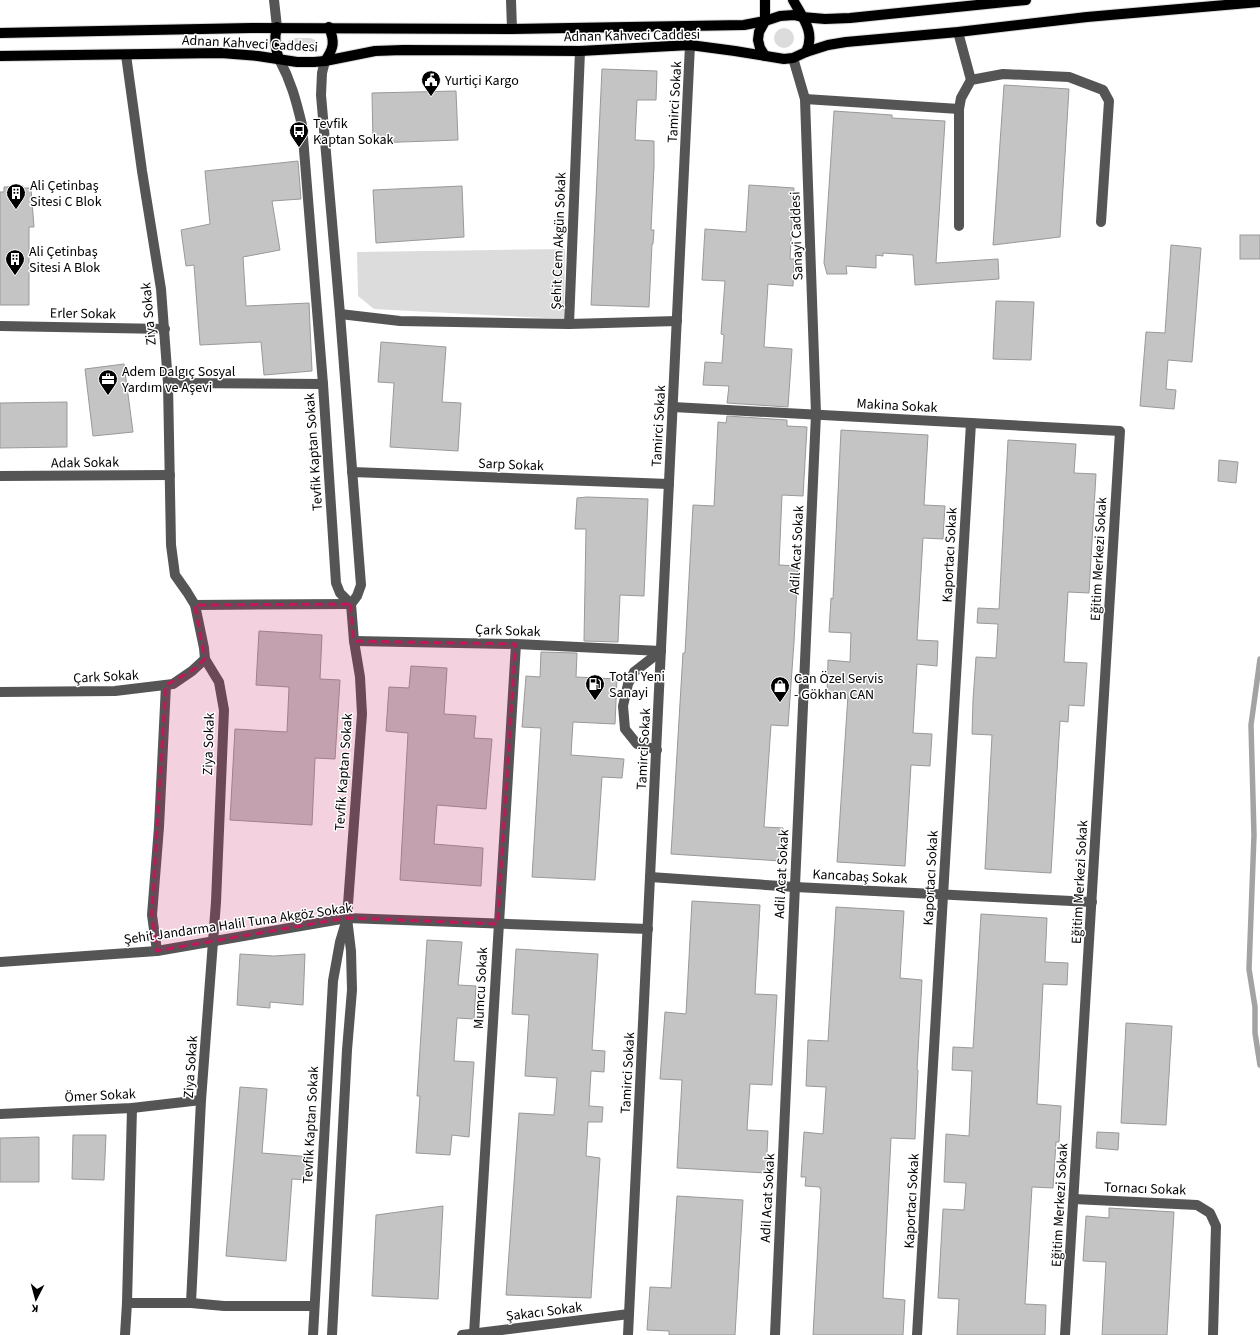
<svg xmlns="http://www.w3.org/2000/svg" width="1260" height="1335" viewBox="0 0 1260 1335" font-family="'Source Sans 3',sans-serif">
<rect width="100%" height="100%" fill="#fff"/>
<g fill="#dcdcdc">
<circle cx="784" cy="38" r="10"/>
<path d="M296 38H310L315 40 318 45 316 50 305 52 289 51 287 49V44L289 40Z"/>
<path d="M565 249 564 319 374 309 358 296 357 252Z"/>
</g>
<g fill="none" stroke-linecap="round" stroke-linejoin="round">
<path stroke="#a3a3a3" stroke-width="5.5" d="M1260 659 1251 725 1254 835 1249 969 1255 1007V1033L1260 1065"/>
</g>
<g fill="#c4c4c4" stroke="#999">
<path d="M602 69 657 71 656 100H637L635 140 654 141V166L651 230H654L653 244H652L649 307 591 305Z"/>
<path d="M1004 85 1069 89 1060 237 993 245Z"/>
<path d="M456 91 458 140 373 143 372 93Z"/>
<path d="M834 111 892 115V118L945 121 936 263 998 259 999 279 915 285 913 255 883 253V256L876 255V268L846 266 847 274H827L824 263Z"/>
<path d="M298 161 301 199 272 201 280 250 243 257 246 306 309 303 312 371 264 375 261 342 200 345 194 265 186 266 181 230 210 224 205 171Z"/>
<path d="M749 185 794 188 790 259H794L793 286 768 284 764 347 792 349 788 407 727 403 729 386 703 385 705 362 722 363 724 335 721 334 725 281 702 280 705 229 746 232Z"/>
<path d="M23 186V188H31L34 227H29V305H0V192H4V187Z"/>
<path d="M462 186 464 237 376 243 373 190Z"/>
<rect x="1240" y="235" width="20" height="24"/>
<path d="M1171 245 1201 248 1192 362 1168 360 1166 389 1176 390 1174 409 1140 406 1146 332 1165 333Z"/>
<path d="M996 301 1034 302 1031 360 993 359Z"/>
<path d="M381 342 446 347 442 402 461 403 458 451 390 447 394 383 378 382Z"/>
<path d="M124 364 133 432 93 436 85 369Z"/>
<path d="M67 402V447L0 448V403Z"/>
<path d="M727 416 787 420V426L807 427 803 496 782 495 779 565 798 566 794 642 788 726 771 725 764 827 783 828 781 861 671 854 683 653H685L693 505 714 506 718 422 726 423Z"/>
<path d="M841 430 928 435 924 505 945 506 943 539 923 538 917 640 938 641 937 666 917 664 913 733 932 734 930 766 911 765 905 866 837 862 848 695 827 693 828 660 850 662 851 633 829 632 831 598 833 599Z"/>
<path d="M1008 440 1076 444 1074 473 1096 474 1089 593 1068 592 1064 662 1087 663 1084 706 1069 705 1068 722 1060 721 1051 873 985 869 992 735 972 734 973 700 976 657 996 658 998 624 977 623 978 608 999 609Z"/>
<path d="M1219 460 1238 462 1236 483 1218 481Z"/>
<path d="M587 497 648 499 644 596 620 595 618 642 584 641 586 529H575L577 498Z"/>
<path d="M259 631 322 635 320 679 340 680 335 759 315 758 312 825 230 820 235 729 287 732 289 687 256 685Z"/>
<path d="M541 652 577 653 576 677 617 679 615 724 573 722 571 755 624 759 622 778 602 777 595 880 532 877 541 728 522 727 526 676 540 677Z"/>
<path d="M411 666 447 668 444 714 476 716 474 738 492 739 486 809 437 805 434 844 483 848 481 886 400 880 408 733 386 731 389 687 409 688Z"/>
<path d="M692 901 760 905 755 994 777 995 772 1085 750 1084 747 1130 768 1131 766 1173 677 1168 682 1080 660 1079 665 1012 686 1014Z"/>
<path d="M836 907 904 911 900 978 922 980 917 1070H918L915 1139 891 1138 883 1298 905 1300 903 1335H813L821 1189H820V1187L805 1186 806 1177H801L804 1132 823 1134 826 1087 806 1086 808 1040 828 1041Z"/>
<path d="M981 914 1047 918 1045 962 1068 963 1067 985 1043 984 1037 1104 1061 1106 1059 1142H1056L1053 1188 1032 1187 1025 1304 1046 1305 1045 1335H957L959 1299 938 1298 943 1209 964 1210 966 1183 944 1182 946 1134 969 1136 972 1071 952 1070 953 1047 973 1048Z"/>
<path d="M427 940 462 942 458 985 476 986 474 1019 457 1018 454 1061 474 1062 469 1137 452 1135 450 1155 416 1153 420 1096H417Z"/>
<path d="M516 949 598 954 592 1050 605 1051 604 1072 591 1071 589 1106 603 1107 602 1122H588L586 1156 600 1158 591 1298 506 1295 519 1113 554 1115 557 1078 525 1076 529 1015 512 1014Z"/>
<path d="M240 954 274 956 305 954 303 1005 270 1002V1008L237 1005Z"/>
<path d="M1126 1023 1172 1026 1166 1125 1121 1123Z"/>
<path d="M240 1087 267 1089 262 1153 312 1157 310 1180 292 1179 286 1261 226 1256Z"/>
<path d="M1097 1132 1119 1133 1118 1150 1096 1148Z"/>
<path d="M73 1135H106L104 1180 72 1179Z"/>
<path d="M39 1137V1182H0V1138Z"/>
<path d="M677 1196 743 1200 735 1335H669V1331L647 1330 650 1287 671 1288Z"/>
<path d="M443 1206 438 1299 372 1296 376 1215Z"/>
<path d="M1109 1208 1174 1212 1167 1335H1102L1106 1262 1083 1261 1086 1216 1109 1218Z"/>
</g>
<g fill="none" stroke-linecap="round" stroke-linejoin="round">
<defs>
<g id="major">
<path d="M793 0C802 17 816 32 806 52"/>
<path d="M277 27C274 39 275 47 279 59"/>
<path d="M0 33 251 28 512 29 744 25 765 21 780 16 794 15 802 17 825 19 850 18 1026 0"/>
<path d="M0 56 221 53 258 56 297 62H314L325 61 375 51 403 50 580 51 690 45 735 51 784 59 793 58 806 52 828 45 846 42 958 32 1087 17 1260 2"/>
<path d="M765 56 760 48 758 40 759 32 765 21V0"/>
<path d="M325 61C334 48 335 42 329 27"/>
</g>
</defs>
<use href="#major" stroke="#dbdbdb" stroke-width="12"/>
<g stroke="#555" stroke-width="10">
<path d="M274 0 277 27"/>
<path d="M511 0 512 29"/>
<path d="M958 32 971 80"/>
<path d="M279 59C291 81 296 100 302 125L323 384 336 583 340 593 351 604"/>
<path d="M325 61 322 73 321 95 340 314 361 585 357 596 351 604 354 641 360 677 362 714 347 918 351 951 352 990 347 1050 332 1335"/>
<path d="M805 99 959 109"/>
<path d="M959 226V109L961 98 971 80 1003 74 1069 77 1103 90 1109 101 1101 222"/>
<path d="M340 314 400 321 569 324 580 51"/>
<path d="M569 324 677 321"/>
<path d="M0 326 165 329"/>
<path d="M168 383 323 384"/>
<path d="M673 407 1120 431 1065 1335"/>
<path d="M352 472 669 484"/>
<path d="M0 476 170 475"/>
<path d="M195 605 351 604"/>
<path d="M354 641 516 644 661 651"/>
<path d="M0 692 115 691 173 684 192 671 205 659"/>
<path d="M657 750 637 744 625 729 623 706 628 684 634 672 661 651"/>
<path d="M650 877 795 887 1092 902"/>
<path d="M157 951 152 915 159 827 166 685"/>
<path d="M0 962 157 951 347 918 648 929"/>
<path d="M0 1114 132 1108 201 1100"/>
<path d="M1074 1199 1197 1205 1210 1213 1216 1226 1213 1335"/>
<path d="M127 1303 132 1108"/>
<path d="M191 1303 224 1306H314"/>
<path d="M474 1334 516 644"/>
<path d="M125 1335 127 1303H191L201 1100 216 902 224 710 219 682 205 659 204 648 195 605 187 592 175 575 171 545 168 383 161 289 142 171 126 55"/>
<path d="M313 1335 333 981 340 942 346 922"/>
<path d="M462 1335 629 1314"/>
<path d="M628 1335 690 45"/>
<path d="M775 1335 816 414 805 99 793 58"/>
<path d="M917 1335 971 423"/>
</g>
<use href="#major" stroke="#000" stroke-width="10"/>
</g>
<path fill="#c2185b" fill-opacity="0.2" stroke="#c2185b" stroke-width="3" stroke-dasharray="8 5" stroke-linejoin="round" d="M351 604 354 641 516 644 498 924 347 918 157 951 152 915 166 685 192 671 205 659 195 605Z"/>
<defs>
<symbol id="civic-pin" viewBox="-11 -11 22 30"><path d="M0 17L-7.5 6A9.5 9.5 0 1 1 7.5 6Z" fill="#000" stroke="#fff"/><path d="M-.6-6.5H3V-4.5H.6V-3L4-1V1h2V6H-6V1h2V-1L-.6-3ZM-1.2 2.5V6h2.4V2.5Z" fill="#fff"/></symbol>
<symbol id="bus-pin" viewBox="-11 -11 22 30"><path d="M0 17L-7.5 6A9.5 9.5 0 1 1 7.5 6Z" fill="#000" stroke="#fff"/><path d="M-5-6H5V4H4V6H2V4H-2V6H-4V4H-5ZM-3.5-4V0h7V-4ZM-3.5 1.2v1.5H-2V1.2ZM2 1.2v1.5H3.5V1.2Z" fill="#fff"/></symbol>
<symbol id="building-pin" viewBox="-11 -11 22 30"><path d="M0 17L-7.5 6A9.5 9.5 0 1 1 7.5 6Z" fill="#000" stroke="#fff"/><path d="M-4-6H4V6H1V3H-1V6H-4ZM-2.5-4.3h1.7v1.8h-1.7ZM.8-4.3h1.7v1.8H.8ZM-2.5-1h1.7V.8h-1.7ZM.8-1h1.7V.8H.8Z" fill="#fff"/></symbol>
<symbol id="office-pin" viewBox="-11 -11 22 30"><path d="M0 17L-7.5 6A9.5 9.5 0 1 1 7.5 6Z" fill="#000" stroke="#fff"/><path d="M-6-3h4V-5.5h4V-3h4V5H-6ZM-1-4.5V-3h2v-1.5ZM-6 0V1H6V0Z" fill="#fff"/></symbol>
<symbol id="fuel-pin" viewBox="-11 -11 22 30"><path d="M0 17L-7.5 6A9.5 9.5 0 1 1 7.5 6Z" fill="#000" stroke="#fff"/><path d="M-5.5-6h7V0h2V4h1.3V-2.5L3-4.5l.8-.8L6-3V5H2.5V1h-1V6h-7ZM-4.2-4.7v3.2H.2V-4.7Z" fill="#fff"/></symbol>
<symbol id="shop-pin" viewBox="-11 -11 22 30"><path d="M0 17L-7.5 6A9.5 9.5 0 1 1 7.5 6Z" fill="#000" stroke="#fff"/><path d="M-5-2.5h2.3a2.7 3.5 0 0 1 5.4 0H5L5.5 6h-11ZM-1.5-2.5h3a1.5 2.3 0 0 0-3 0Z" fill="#fff"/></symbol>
</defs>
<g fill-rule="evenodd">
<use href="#civic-pin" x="420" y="69" width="22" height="30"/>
<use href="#bus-pin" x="288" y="120" width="22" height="30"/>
<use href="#building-pin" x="5" y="182" width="22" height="30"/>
<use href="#building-pin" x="4" y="248" width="22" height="30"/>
<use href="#office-pin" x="97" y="368" width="22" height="30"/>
<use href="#fuel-pin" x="584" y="673" width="22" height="30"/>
<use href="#shop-pin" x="769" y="675" width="22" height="30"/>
</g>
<g text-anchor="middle" stroke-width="3" stroke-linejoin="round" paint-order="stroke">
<g font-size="14" fill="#000" stroke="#fff">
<text transform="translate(632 35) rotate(-1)" y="5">Adnan Kahveci Caddesi</text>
<text transform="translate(250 43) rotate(3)" y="5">Adnan Kahveci Caddesi</text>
<text transform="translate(674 102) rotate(-87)" y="5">Tamirci Sokak</text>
<text transform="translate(796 236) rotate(-92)" y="5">Sanayi Caddesi</text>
<text transform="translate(558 241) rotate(-88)" y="5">Şehit Cem Akgün Sokak</text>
<text transform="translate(83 313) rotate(1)" y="5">Erler Sokak</text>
<text transform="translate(148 314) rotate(-95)" y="5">Ziya Sokak</text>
<text transform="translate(897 405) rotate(3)" y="5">Makina Sokak</text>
<text transform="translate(658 426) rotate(-87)" y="5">Tamirci Sokak</text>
<text transform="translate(313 452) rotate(-94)" y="5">Tevfik Kaptan Sokak</text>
<text transform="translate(85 462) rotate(-1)" y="5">Adak Sokak</text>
<text transform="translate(511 464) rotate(2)" y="5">Sarp Sokak</text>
<text transform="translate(796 550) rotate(-87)" y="5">Adil Acat Sokak</text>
<text transform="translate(949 555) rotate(-87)" y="5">Kaportacı Sokak</text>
<text transform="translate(1098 559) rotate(-87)" y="5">Eğitim Merkezi Sokak</text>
<text transform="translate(508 630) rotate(2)" y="5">Çark Sokak</text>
<text transform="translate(106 676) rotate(-3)" y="5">Çark Sokak</text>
<text transform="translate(208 744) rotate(-88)" y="5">Ziya Sokak</text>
<text transform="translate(643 749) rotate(-87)" y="5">Tamirci Sokak</text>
<text transform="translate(343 772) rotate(-86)" y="5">Tevfik Kaptan Sokak</text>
<text transform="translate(781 874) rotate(-87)" y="5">Adil Acat Sokak</text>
<text transform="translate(860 876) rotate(3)" y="5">Kancabaş Sokak</text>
<text transform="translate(930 878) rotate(-87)" y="5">Kaportacı Sokak</text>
<text transform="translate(1079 882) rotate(-87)" y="5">Eğitim Merkezi Sokak</text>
<text transform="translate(238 923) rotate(-8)" y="5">Şehit Jandarma Halil Tuna Akgöz Sokak</text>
<text transform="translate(480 988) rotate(-87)" y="5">Mumcu Sokak</text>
<text transform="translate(190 1067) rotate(-86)" y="5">Ziya Sokak</text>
<text transform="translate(627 1073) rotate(-87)" y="5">Tamirci Sokak</text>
<text transform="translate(100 1095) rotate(-3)" y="5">Ömer Sokak</text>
<text transform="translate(310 1125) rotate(-87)" y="5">Tevfik Kaptan Sokak</text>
<text transform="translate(1145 1188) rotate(2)" y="5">Tornacı Sokak</text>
<text transform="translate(767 1198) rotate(-87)" y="5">Adil Acat Sokak</text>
<text transform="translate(911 1201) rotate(-87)" y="5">Kaportacı Sokak</text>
<text transform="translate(1059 1205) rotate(-87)" y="5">Eğitim Merkezi Sokak</text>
<text transform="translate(544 1311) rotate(-7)" y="5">Şakacı Sokak</text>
</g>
<g font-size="14" fill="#000" stroke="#fff" text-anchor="start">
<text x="445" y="85">Yurtiçi Kargo</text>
<text x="313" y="128">Tevfik<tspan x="313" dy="16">Kaptan Sokak</tspan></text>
<text x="30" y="190">Ali Çetinbaş<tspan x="30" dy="16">Sitesi C Blok</tspan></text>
<text x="29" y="256">Ali Çetinbaş<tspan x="29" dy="16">Sitesi A Blok</tspan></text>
<text x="122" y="376">Adem Dalgıç Sosyal<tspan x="122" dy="16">Yardım ve Aşevi</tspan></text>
<text x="609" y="681">Total Yeni<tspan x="609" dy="16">Sanayi</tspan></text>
<text x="794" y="683">Can Özel Servis<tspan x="794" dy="16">- Gökhan CAN</tspan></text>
</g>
</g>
<g transform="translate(36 1299) rotate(186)" stroke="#ffffff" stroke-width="3" paint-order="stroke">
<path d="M0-3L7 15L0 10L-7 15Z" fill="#000000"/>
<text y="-6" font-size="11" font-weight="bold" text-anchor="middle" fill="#000000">K</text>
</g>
</svg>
